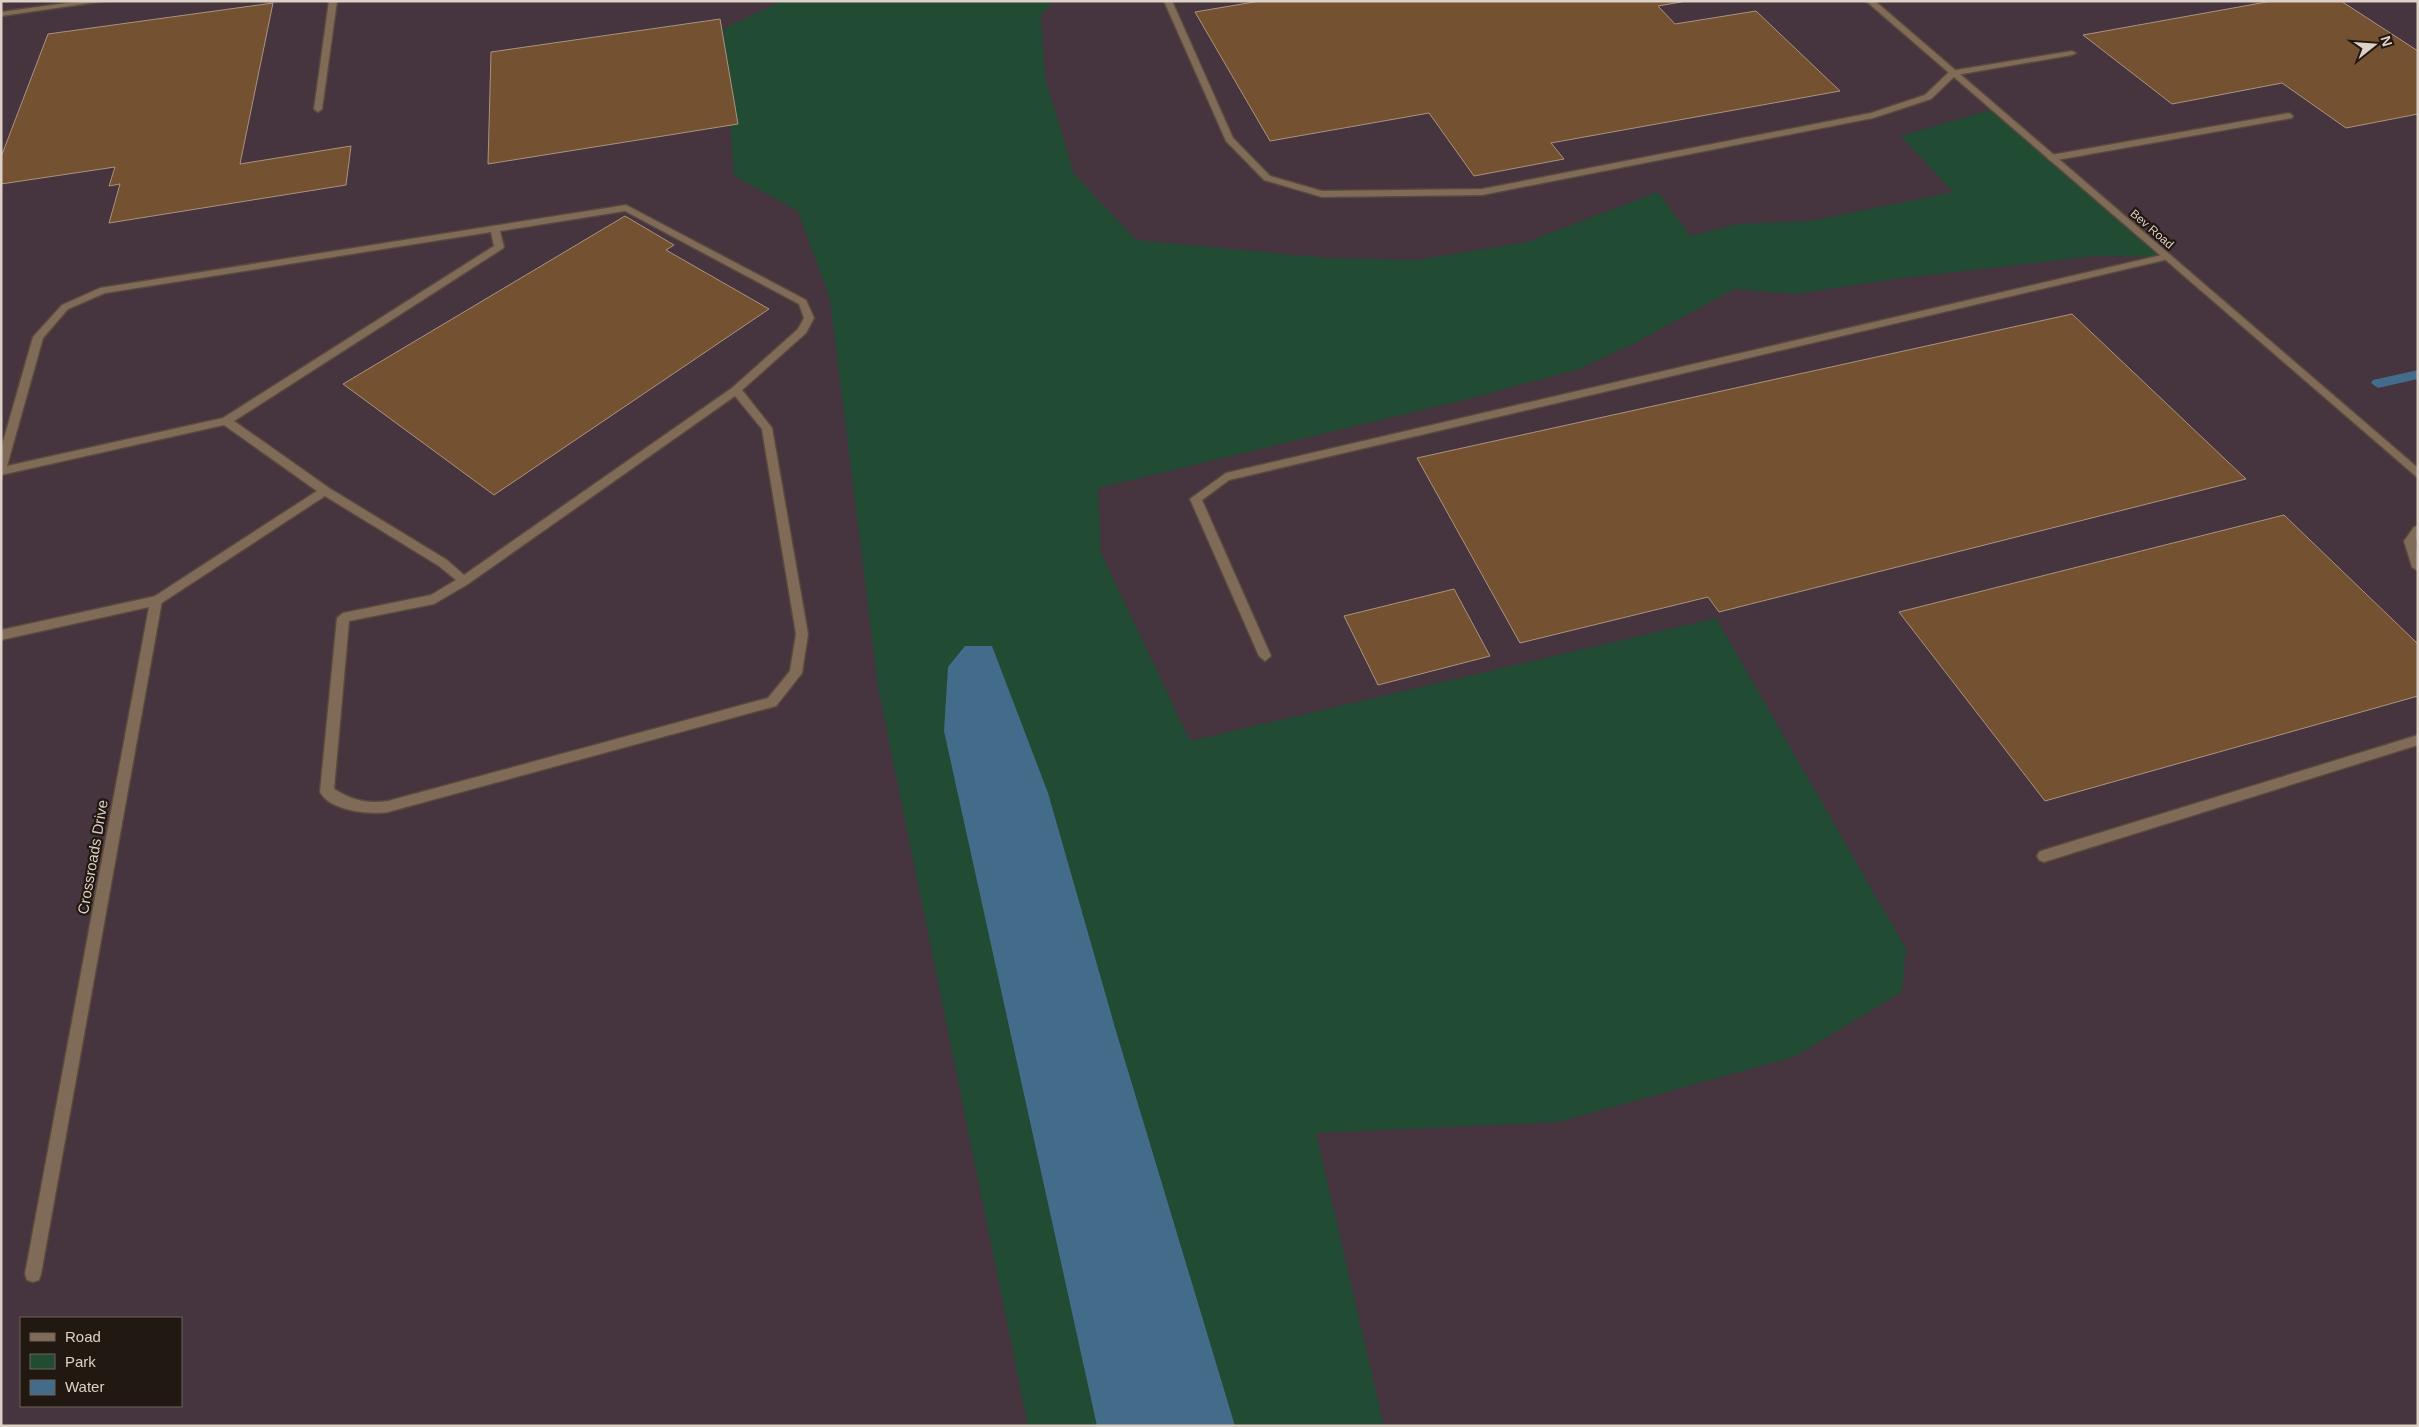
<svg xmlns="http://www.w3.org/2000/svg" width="2419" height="1427" viewBox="0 0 2419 1427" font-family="Helvetica,sans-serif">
<rect width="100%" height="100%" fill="#412e1d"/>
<path fill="#46343e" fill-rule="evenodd" d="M1 1H2418V1426H1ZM21 1318H181V1406H21Z"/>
<path fill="#224b33" d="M782 1H1054L1041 15 1045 77 1074 174 1136 240 1327 258 1417 260 1527 242 1658 192 1690 236 1738 224 1811 221 1953 192 1901 136 1994 109 2166 257 2096 256 1902 278 1796 294 1734 289 1637 342 1579 369 1472 398 1098 488 1101 553 1190 741 1716 618 1906 949 1902 992 1794 1057 1558 1122 1316 1133 1384 1426H1028L878 687 830 299 798 211 734 176 723 29Z"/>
<path fill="#436c8a" d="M965 646H992L1048 793 1116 1031 1235 1426H1097L944 731 948 667Z"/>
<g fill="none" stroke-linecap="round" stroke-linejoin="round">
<path fill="#436c8a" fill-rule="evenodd" d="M2418 370V379L2378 388 2371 383 2373 380Z"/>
</g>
<g fill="#745131" stroke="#aa937f">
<path d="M1260 1H1687L1658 6 1675 24 1756 11 1840 91 1551 143 1564 159 1474 176 1429 113 1270 141 1195 12Z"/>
<path d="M2272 1H2341L2418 51V114L2346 128 2282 83 2172 104 2083 35Z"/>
<path d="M273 3 240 164 351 146 346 185 109 223 120 184 109 186 115 167 1 184V157L48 34Z"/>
<path d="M720 19 738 124 488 164 491 52Z"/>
<path d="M625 216 674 245 666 250 769 309 494 495 343 384Z"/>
<path d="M2072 314 2246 479 1719 612 1708 597 1520 643 1417 458Z"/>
<path d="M2284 515 2418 644V696L2045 801 1899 612Z"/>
<path d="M1454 589 1490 656 1378 685 1344 616Z"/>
</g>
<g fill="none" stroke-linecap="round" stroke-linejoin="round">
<defs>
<g id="lane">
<path d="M81 1H105L1 16V12Z"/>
<path d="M329 1H337L322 109 318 112 314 109Z"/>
<path d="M1164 1H1172L1233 138 1270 176 1322 191 1482 189 1871 113 1925 95 1950 71 2072 51 2076 53 2072 55 1956 75 1931 99 1873 118 1482 195 1322 197 1264 180 1226 141Z"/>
<path d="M2289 113 2293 116 2292 118 2051 161 2047 158 2051 155Z"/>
<path d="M626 205 806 300 814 318 806 333 742 390 772 428 808 634 802 673 776 706 388 812C370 815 330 811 320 792L337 618 343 613 431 595 456 580 439 566 325 496 160 604H152L150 601 152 598 317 491 224 425 1 475V449L33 337 62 305 100 288ZM625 211 799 304 804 318 798 329 732 388 464 575 447 560 329 488 234 421 502 249 504 247 500 231ZM491 232 494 246 223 418 7 466 43 338 68 309 105 293ZM735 396 762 429 796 634 790 671 768 698 388 801C367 804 352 800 334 789L349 621 434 604 468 584Z"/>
<path d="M2166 254 2169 255V259L1229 480 1202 500 1271 656 1265 661 1259 656 1190 499 1226 473Z"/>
<path d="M2418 526V539L2416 541 2418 571 2412 567 2404 541 2414 527Z"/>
<path d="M2418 735V745L2044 862 2039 860 2037 856 2039 852 2044 850Z"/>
</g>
<g id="street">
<path d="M1866 1H1875L2418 468V478Z"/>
<path d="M156 596 162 601 41 1274 39 1280 33 1282 27 1280 25 1274 149 607 1 640V630Z"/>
</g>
</defs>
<use href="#lane" stroke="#5a4a3c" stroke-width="3"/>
<use href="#street" stroke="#5a4a3c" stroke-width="3"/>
<use href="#lane" fill="#806a58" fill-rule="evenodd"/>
<use href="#street" fill="#806a58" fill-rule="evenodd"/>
</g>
<g text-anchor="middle" stroke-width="4.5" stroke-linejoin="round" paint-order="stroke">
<g font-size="12" fill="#ded1c7" stroke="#211811">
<text transform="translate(2152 229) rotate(41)" y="4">Bev Road</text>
</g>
<g font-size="15" fill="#ded1c7" stroke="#211811">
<text transform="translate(93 857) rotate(-80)" y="5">Crossroads Drive</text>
</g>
</g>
<rect width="2419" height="1427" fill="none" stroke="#ded1c7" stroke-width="5"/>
<rect x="20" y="1317" width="162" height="90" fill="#211811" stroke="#6d625a"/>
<rect x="30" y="1333" width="25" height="8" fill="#806a58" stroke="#6d625a"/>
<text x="65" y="1342" font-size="15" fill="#ded1c7">Road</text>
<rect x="30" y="1354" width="25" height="15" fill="#224b33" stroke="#6d625a"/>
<text x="65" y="1367" font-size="15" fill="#ded1c7">Park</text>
<rect x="30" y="1380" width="25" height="15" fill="#436c8a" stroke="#6d625a"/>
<text x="65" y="1392" font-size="15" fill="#ded1c7">Water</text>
<g transform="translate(2374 45) rotate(73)" stroke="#211811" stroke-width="4" paint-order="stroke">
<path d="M0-4L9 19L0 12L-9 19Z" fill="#ded1c7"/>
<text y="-8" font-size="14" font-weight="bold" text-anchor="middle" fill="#ded1c7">N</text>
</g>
</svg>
